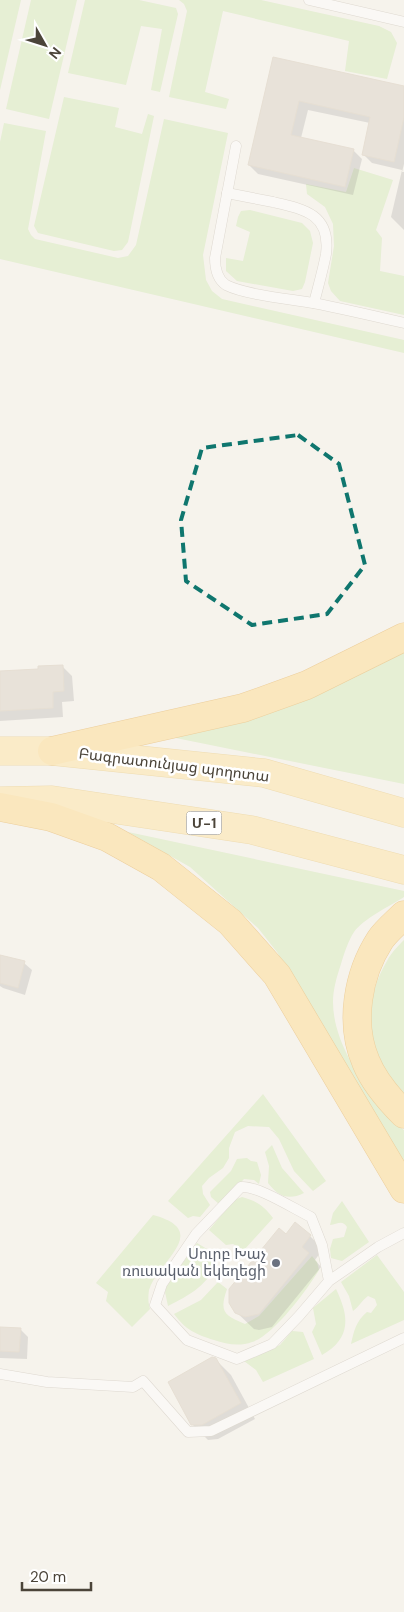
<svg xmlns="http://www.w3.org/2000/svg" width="404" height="1612" viewBox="0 0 404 1612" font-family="'DM Sans','Noto Sans Armenian',sans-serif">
<rect width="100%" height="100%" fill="#f6f3ec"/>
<g fill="#d2eab5">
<path d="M0 0H21L0 90Z"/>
<path d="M31 0H77L49 119 6 109Z"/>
<path d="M85 0H139L176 8 178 14 160 92 151 90 162 29 141 26 126 85 68 73Z"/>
<path d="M179 0H261L379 26 391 32 397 43 387 79 345 71 349 41 223 11 205 92 229 99 226 109 169 97 187 11 184 4Z"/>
<path d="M64 97 119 108 115 127 142 134 148 114 154 116 128 242 122 250 114 251 38 233 34 226Z"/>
<path d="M164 119 228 133 203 255 206 280 212 291 222 299 404 340V353L0 259V142L4 123 46 131 28 229 31 235 35 239 118 258 128 256 136 245Z"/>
<path d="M354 168 393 180 376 230 382 238 380 271 404 276V315L340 301 331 291 328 283 334 246 333 224 325 207 307 194 306 184 346 192Z"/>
<path d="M250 210 302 223 310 231 313 243 305 282 302 289 293 291 237 281 226 271V258L243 261 250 232 236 226 238 217 241 211Z"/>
<path d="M404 647V784L156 734Z"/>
<path d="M128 832 404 891V897C390 906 363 919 354 932 348 941 344 954 341 964 337 976 333 989 333 1002 333 1037 355 1072 376 1099 384 1110 393 1123 404 1130V1162L346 1070 277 952 258 928 190 867Z"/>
<path d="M404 940V1096C399 1090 393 1085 388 1079 364 1043 365 997 387 961 391 953 398 946 404 940Z"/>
<path d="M263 1094 326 1181 313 1191 311 1189 294 1171 279 1139 269 1127 248 1126 235 1132 229 1148V1158L223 1168 209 1178 202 1186 203 1194 210 1205 200 1217 193 1216 188 1218 168 1201Z"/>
<path d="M272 1145 282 1168 304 1193C288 1201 278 1196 268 1183L269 1166 265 1152Z"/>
<path d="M247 1158 251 1161 257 1162 261 1175 259 1184 254 1180 244 1179 220 1205 211 1197 210 1192 231 1171 237 1159Z"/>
<path d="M242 1197C257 1201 264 1206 273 1218L244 1250 233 1244 226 1245 209 1230 234 1200Z"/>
<path d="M342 1201 369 1242 342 1261 331 1258 330 1249 333 1239 344 1237 347 1227C342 1219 337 1225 330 1225L333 1213Z"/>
<path d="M153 1215C213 1231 157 1262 149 1290 148 1297 148 1302 150 1309L132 1327 106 1301 108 1292 96 1283Z"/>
<path d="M197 1243 217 1255V1267C200 1289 193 1293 168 1306L165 1292 167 1285Z"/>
<path d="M377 1255 404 1292V1320L351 1344C354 1331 356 1321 367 1312L371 1313 377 1305 375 1299 368 1296C362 1300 359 1307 353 1311L349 1296 341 1282Z"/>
<path d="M312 1256 317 1262 319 1270C307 1290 273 1336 252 1342 239 1347 226 1344 214 1340 195 1334 186 1330 174 1314L201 1300 218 1282 227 1289C219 1312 224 1315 245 1324L259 1316Z"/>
<path d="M336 1289C349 1316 352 1338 322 1355L312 1332 316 1324 313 1308Z"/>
<path d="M292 1331 303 1332 314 1359 263 1382 256 1370 244 1361 280 1345Z"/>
</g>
<g fill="#0003">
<path d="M274 58 404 88V164L402 172H404V230L391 217 402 170 372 163 363 154 370 123 308 110 301 138 353 150 362 159 353 195 258 174 249 165Z"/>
<path d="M62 666 72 676 74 701 62 702 63 717 0 721V672L39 670Z"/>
<path d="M0 962 24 963 32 970 25 995 3 988 0 986Z"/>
<path d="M286 1236H310L323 1249 315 1260 321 1267 272 1327 259 1330 254 1329 232 1308 230 1303Z"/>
<path d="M0 1328 20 1329 28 1337 27 1359 0 1358Z"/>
<path d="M215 1359 231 1375 255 1419 218 1439 208 1440 192 1424Z"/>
</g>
<g fill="#d8cfc1" stroke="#d3c7b4">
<path d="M273 57 404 86V117L394 162 362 155 370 117 299 101 291 135 354 149 345 187 248 165Z"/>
<path d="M63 665 64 691 53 692V708L0 711V671L38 669V666Z"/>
<path d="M0 955 25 961 18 988 0 983Z"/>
<path d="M295 1222 311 1235 302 1247 309 1253 259 1314 245 1317 235 1313 229 1303V1289L279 1228 286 1234Z"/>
<path d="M0 1327 21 1328 19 1352 0 1351Z"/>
<path d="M212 1357 216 1358 241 1403 202 1425H191L168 1382Z"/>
</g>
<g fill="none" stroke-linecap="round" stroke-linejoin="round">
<defs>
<g id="service">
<path d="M309 0 404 22"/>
<path d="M236 146 215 258C215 268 217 279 226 285 246 295 290 299 313 303 344 309 374 316 404 323"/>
<path d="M227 193C242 196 258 199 273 202 304 209 331 214 326 254 323 270 318 287 314 303"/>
<path d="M329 1281 322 1245 311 1217C296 1210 257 1185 241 1187L196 1234 162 1284 155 1305 187 1340 237 1359 272 1344 299 1316 329 1281 378 1247 404 1233"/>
<path d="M0 1374 47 1382 133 1387 143 1381 188 1432 211 1431 404 1338"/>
</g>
<g id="primary">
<path d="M0 751H52L264 773 404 813"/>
<path d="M1 801 52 800 252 830 404 870"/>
</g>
<g id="trunk">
<path d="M52 751 243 708 307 685 404 637"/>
<path d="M0 807 51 817 107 837 161 867 230 922 277 975 404 1189"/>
<path d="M404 915C396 923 386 931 380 940 358 974 349 1023 366 1062 374 1082 389 1099 404 1114"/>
</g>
</defs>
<use href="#service" stroke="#c2bbae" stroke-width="11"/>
<use href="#primary" stroke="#e6c16a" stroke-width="29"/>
<use href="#trunk" stroke="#e0a43c" stroke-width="29"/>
<use href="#service" stroke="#fff" stroke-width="10"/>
<use href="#primary" stroke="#ffe39c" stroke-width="28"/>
<use href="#trunk" stroke="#ffd985" stroke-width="28"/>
</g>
<path d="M0 0H404V1612H0ZM298 435 339 464 365 565 327 614 252 625 186 581 181 520 202 448Z" fill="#f6f3ec" fill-opacity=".55" fill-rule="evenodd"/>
<path fill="none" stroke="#0f766e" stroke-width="4" stroke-dasharray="10 6" stroke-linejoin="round" d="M298 435 339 464 365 565 327 614 252 625 186 581 181 520 202 448Z"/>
<circle fill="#6b7280" stroke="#fff" stroke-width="2" cx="276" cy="1263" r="5"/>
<g text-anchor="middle" stroke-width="5" stroke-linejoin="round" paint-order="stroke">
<rect fill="#fff" stroke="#817c74" stroke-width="1" x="186.5" y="811.5" width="35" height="23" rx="4"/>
<g font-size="14" font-weight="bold" fill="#4b4439">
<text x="204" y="828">Մ-1</text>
</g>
<g font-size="15" fill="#4b4439" stroke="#fff">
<text transform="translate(174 765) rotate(7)" y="5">Բագրատունյաց պողոտա</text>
</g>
<g font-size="15" fill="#5b616d" stroke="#fff" text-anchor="end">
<text x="266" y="1259">Սուրբ Խաչ<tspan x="266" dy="17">ռուսական եկեղեցի</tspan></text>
</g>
</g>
<g transform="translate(45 45) rotate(129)" stroke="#ffffff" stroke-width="4" paint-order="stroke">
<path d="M0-4L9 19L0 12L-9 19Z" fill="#4b4439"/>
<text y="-8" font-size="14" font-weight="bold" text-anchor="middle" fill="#4b4439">N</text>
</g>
<path d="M22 1582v8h69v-8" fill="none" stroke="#4b4439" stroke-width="2.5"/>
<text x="30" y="1582" font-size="15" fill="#4b4439" stroke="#ffffff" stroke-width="4" paint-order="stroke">20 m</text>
</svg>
